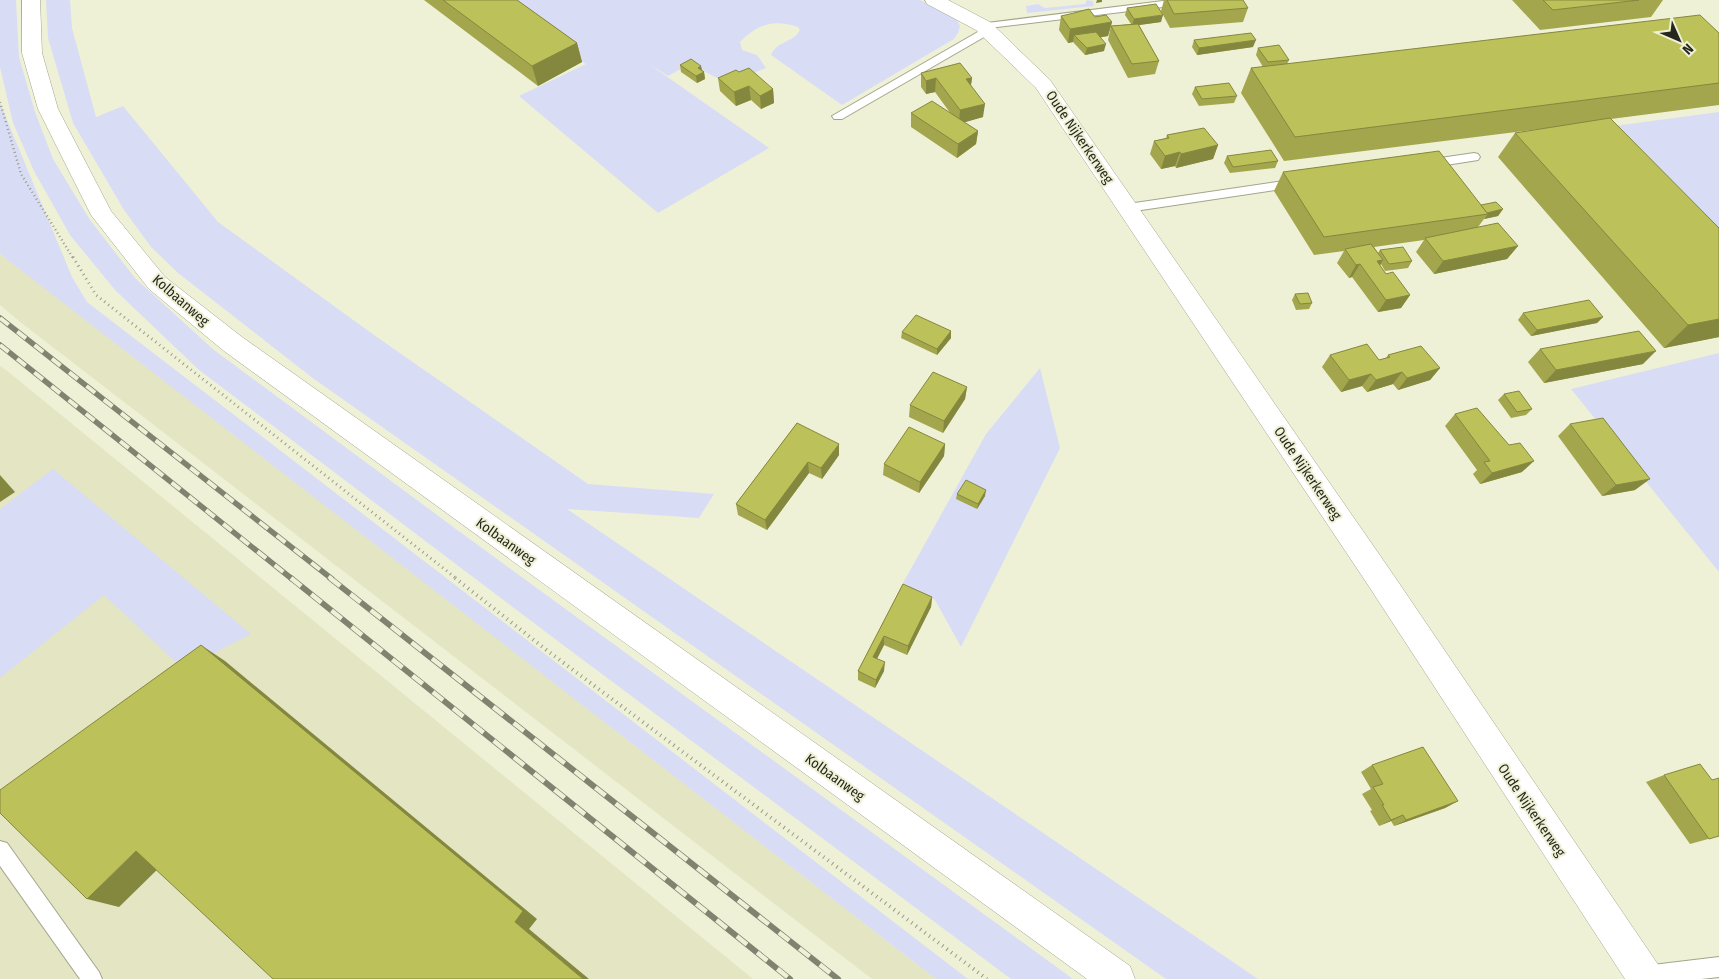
<svg xmlns="http://www.w3.org/2000/svg" width="1719" height="979" viewBox="0 0 1719 979" font-family="'Fira Sans Condensed',sans-serif">
<rect width="100%" height="100%" fill="#eff1d6"/>
<g fill="#e3e5c3">
<path d="M0 254 53 294 936 979H872L19 321 0 305Z"/>
<path d="M0 366 6 370 753 979H0Z"/>
</g>
<g fill="#d8ddf5">
<path d="M0 0H16L19 57 35 112 53 159 90 220 135 278 214 350 456 529 1073 979H1011L567 648 199 370 115 290 70 235 34 171 13 123 0 67Z"/>
<path d="M46 0H70L72 28 96 117 123 106 218 222 374 335 588 484 714 494 699 518 567 509 1258 979H1166L314 379 178 273 151 247 124 210 73 123 48 38Z"/>
<path d="M496 0H920L956 19 960 26 958 33 954 39 842 105 771 55C777 41 793 43 800 30L798 27C773 19 758 24 740 42L742 50 757 55 766 68 744 77 719 79 690 64 668 76 646 62 769 148 658 213 519 96 586 64Z"/>
<path d="M1087 0 1093 1 1094 6 1027 13 1026 6 1038 4 1045 8 1085 4Z"/>
<path d="M0 103 72 277 87 302 968 979H936L0 254Z"/>
<path d="M1719 112V268L1584 130Z"/>
<path d="M1719 353V572L1571 389Z"/>
<path d="M1040 368 1060 448 961 647 935 600 903 583 986 434Z"/>
<path d="M53 469 251 634 183 669 104 595 0 678V509Z"/>
</g>
<g fill="none" stroke-linecap="round" stroke-linejoin="round">
<defs>
<g id="lane">
<path d="M1171 0H1201L1196 3 989 28 992 31 991 33 842 119H834L832 116 983 29 978 26 979 24Z"/>
<path d="M1474 153 1478 154 1480 157 1478 160 1427 168 1421 164 1427 160Z"/>
<path d="M1298 179 1304 183 1302 186 1128 212 1122 208 1128 204Z"/>
<path d="M0 841 7 843 99 972 102 979H80L0 866Z"/>
<path d="M1719 957V977L1701 979H1635L1634 976 1637 969 1644 966Z"/>
</g>
<path id="street" d="M925 0H948L990 22 1050 80 1388 567 1659 966 1664 979H1625L1368 585 1036 88 976 30 927 4Z"/>
<path id="secondary" d="M22 0H40L42 53 58 109 111 211 165 277 242 337 1130 966 1135 979H1087L224 351 149 289 91 215 38 109 22 53Z"/>
</defs>
<use href="#lane" stroke="#a3a58b" stroke-width="2"/>
<use href="#street" stroke="#a3a58b" stroke-width="1"/>
<use href="#secondary" stroke="#a3a58b" stroke-width="1"/>
<path stroke="#9a9b87" stroke-width="2.5" stroke-dasharray="1 3" stroke-linecap="butt" d="M0 102 21 174 73 258"/>
<path stroke="#9a9b87" stroke-width="3" stroke-dasharray="1 4" stroke-linecap="butt" d="M73 257 96 295 457 579"/>
<path stroke="#9a9b87" stroke-width="4" stroke-dasharray="1 4.5" stroke-linecap="butt" d="M455 578 549 652 987 979"/>
<use href="#lane" fill="#fff" fill-rule="evenodd"/>
<use href="#street" fill="#fff" fill-rule="evenodd"/>
<use href="#secondary" fill="#fff" fill-rule="evenodd"/>
<defs>
<g id="rail-far1">
<path d="M0 318 332 579"/>
<path d="M0 345 292 579"/>
</g>
<g id="rail">
<path d="M291 578 790 979"/>
<path d="M330 578 838 979"/>
</g>
</defs>
<use href="#rail-far1" stroke="#818371" stroke-width="5.5"/>
<use href="#rail" stroke="#818371" stroke-width="6"/>
<use href="#rail-far1" stroke="#eff1d6" stroke-width="4" stroke-dasharray="11" stroke-linecap="butt"/>
<use href="#rail" stroke="#eff1d6" stroke-width="4.5" stroke-dasharray="13" stroke-linecap="butt"/>
</g>
<g fill="#a3a64d">
<path d="M424 0H517L577 43 582 62 538 86Z"/>
<path d="M1164 0H1243L1248 8 1243 22 1170 28 1161 11Z"/>
<path d="M1512 0H1663L1651 17 1540 30Z"/>
<path d="M1127 8 1161 22 1139 25 1159 61 1155 74 1128 78 1108 40 1111 26 1131 24 1125 15Z"/>
<path d="M1061 16 1095 17 1112 22 1108 36 1101 37 1104 51 1085 55 1073 42 1068 43 1059 30Z"/>
<path d="M1719 33V105L1611 119 1719 337 1664 348 1498 157 1515 133 1555 127 1284 161 1241 93 1251 68 1263 67 1256 55 1258 48 1289 60 1287 64Z"/>
<path d="M1194 40 1253 47 1197 55 1192 47Z"/>
<path d="M680 65 701 66 702 70 704 72 705 79 697 83 681 72Z"/>
<path d="M739 72 773 89 774 103 761 109 751 100 736 106 720 91 718 78Z"/>
<path d="M921 73 972 78 971 85 983 117 964 122 978 131 976 144 957 158 911 127V113L951 114 935 92 926 94 921 87Z"/>
<path d="M1195 87 1237 96 1234 103 1199 106 1192 94Z"/>
<path d="M1167 135 1218 145 1213 159 1176 168 1175 166 1161 169 1150 154 1154 141 1166 138Z"/>
<path d="M1227 156 1278 161 1275 168 1230 173 1224 163Z"/>
<path d="M1283 172 1503 209 1498 216 1484 219 1478 227 1518 246 1507 259 1434 274 1416 252 1424 240 1374 247 1378 253 1380 250 1412 261 1408 268 1385 271 1381 264 1380 266 1386 274 1410 295 1401 308 1378 312 1352 277 1349 278 1337 263 1344 251 1314 255 1274 191Z"/>
<path d="M1295 294 1312 303 1309 309 1296 310 1292 300Z"/>
<path d="M1523 313 1603 317 1597 323 1531 336 1518 320Z"/>
<path d="M951 331V338L937 355 901 338 902 332Z"/>
<path d="M1540 349 1643 364 1544 383 1528 362Z"/>
<path d="M1330 355 1379 360 1386 358 1388 355 1440 368 1430 380 1398 390 1393 384 1367 392 1362 386 1341 392 1322 367Z"/>
<path d="M967 387 965 399 943 433 909 417 910 405Z"/>
<path d="M1504 394 1532 409 1526 415 1511 418 1498 400Z"/>
<path d="M1455 414 1522 472 1480 484 1473 474 1477 470 1445 426Z"/>
<path d="M797 423 839 455 822 479 809 473 767 530 738 515 736 504Z"/>
<path d="M1570 424 1635 490 1602 496 1558 436Z"/>
<path d="M945 444 944 456 919 493 883 475 884 464Z"/>
<path d="M957 494 985 496 977 509 956 499Z"/>
<path d="M903 584 932 597 931 607 907 655 884 645 877 659 884 671 875 688 858 680V671Z"/>
<path d="M1372 765 1458 801 1445 808 1394 826 1391 821 1379 826 1370 811 1372 810 1362 794 1371 789 1361 772Z"/>
<path d="M1664 775 1712 780 1719 836 1690 844 1646 782Z"/>
</g>
<g fill="#84873e">
<path d="M1097 0H1102V2L1096 3Z"/>
<path d="M1163 15 1161 22 1132 26 1134 19Z"/>
<path d="M1112 22 1108 36 1080 41 1074 35 1073 42 1068 43 1070 29Z"/>
<path d="M1256 40 1253 47 1197 55 1199 48Z"/>
<path d="M577 43 582 62 538 86 532 66Z"/>
<path d="M1106 44 1104 51 1085 55 1087 48Z"/>
<path d="M701 66 702 72H704L705 79 697 83 696 76 698 68Z"/>
<path d="M936 78 935 92 926 94V81Z"/>
<path d="M972 78 970 91 966 79Z"/>
<path d="M749 86 751 100 736 106 734 92Z"/>
<path d="M773 89 774 103 761 109 760 96Z"/>
<path d="M985 104 983 117 959 124 960 110Z"/>
<path d="M978 131 976 144 957 158 958 144Z"/>
<path d="M1218 145 1213 159 1176 168 1181 154Z"/>
<path d="M1180 152 1175 166 1161 169 1165 156Z"/>
<path d="M1503 209 1498 216 1484 219 1488 214 1476 216Z"/>
<path d="M1518 246 1507 259 1434 274 1443 261Z"/>
<path d="M1383 260 1375 273 1377 261Z"/>
<path d="M1360 264 1352 277 1349 278 1356 265Z"/>
<path d="M1410 295 1401 308 1378 312 1386 300Z"/>
<path d="M1603 317 1597 323 1531 336 1537 330Z"/>
<path d="M1719 319V337L1664 348 1688 325Z"/>
<path d="M951 331V338L937 355V349Z"/>
<path d="M1656 351 1643 364 1544 383 1556 370Z"/>
<path d="M1440 368 1430 380 1398 390 1407 378Z"/>
<path d="M1402 372 1393 384 1367 392 1376 380Z"/>
<path d="M1371 374 1362 386 1341 392 1349 380Z"/>
<path d="M967 387 965 399 943 433 944 421Z"/>
<path d="M839 444V455L822 479 821 468Z"/>
<path d="M945 444 944 456 919 493 920 482Z"/>
<path d="M1534 461 1522 472 1480 484 1492 473Z"/>
<path d="M808 462 809 473 767 530 765 520Z"/>
<path d="M0 475 15 492 0 502Z"/>
<path d="M1650 479 1635 490 1602 496 1616 485Z"/>
<path d="M986 490 985 496 977 509 978 504Z"/>
<path d="M932 597 931 607 907 655 908 646Z"/>
<path d="M884 636V645L873 666V657Z"/>
<path d="M201 645 225 661 537 919 529 929 589 979H583L515 922Z"/>
<path d="M885 662 884 671 875 688 876 680Z"/>
<path d="M1458 801 1445 808 1394 826 1406 820Z"/>
<path d="M1403 815 1391 821 1379 826 1391 820Z"/>
<path d="M136 851 166 861 119 907 87 899Z"/>
</g>
<g fill="#bdc159" stroke="#84873e">
<path d="M443 0H517L577 43 532 66Z"/>
<path d="M1167 0H1243L1248 8 1174 14Z"/>
<path d="M1543 0H1639L1553 10Z"/>
<path d="M1156 4 1163 15 1134 19 1127 8Z"/>
<path d="M1089 9 1095 17 1106 15 1112 22 1070 29 1061 16 1074 13Z"/>
<path d="M1700 15 1719 33V83L1295 137 1251 68Z"/>
<path d="M1138 24 1159 61 1132 64 1111 26Z"/>
<path d="M1096 32 1106 44 1087 48 1074 35Z"/>
<path d="M1251 33 1256 40 1199 48 1194 40Z"/>
<path d="M1279 45 1289 60 1268 62 1258 48Z"/>
<path d="M691 59 701 66 698 68 704 72 696 76 680 65Z"/>
<path d="M960 63 972 78 966 79 985 104 960 110 936 78 926 81 921 73Z"/>
<path d="M749 68 773 89 760 96 749 86 734 92 718 78 736 70 739 72Z"/>
<path d="M1229 83 1237 96 1202 99 1195 87Z"/>
<path d="M932 101 978 131 958 144 911 113Z"/>
<path d="M1610 118 1719 228V319L1688 325 1515 133Z"/>
<path d="M1204 128 1218 145 1181 154 1180 152 1165 156 1154 141 1169 138 1167 135Z"/>
<path d="M1271 150 1278 161 1233 167 1227 156Z"/>
<path d="M1439 151 1488 214 1324 237 1283 172Z"/>
<path d="M1496 202 1503 209 1487 213 1481 205Z"/>
<path d="M1498 223 1518 246 1443 261 1425 238Z"/>
<path d="M1371 244 1383 260 1377 261 1386 274 1393 272 1410 295 1386 300 1360 264 1356 265 1345 249Z"/>
<path d="M1403 247 1412 261 1389 264 1380 250Z"/>
<path d="M1308 293 1312 303 1300 304 1295 294Z"/>
<path d="M1589 300 1603 317 1537 330 1523 313Z"/>
<path d="M916 315 951 331 937 349 902 332Z"/>
<path d="M1639 331 1656 351 1556 370 1540 349Z"/>
<path d="M1367 344 1379 360 1390 357 1388 355 1421 346 1440 368 1407 378 1402 372 1376 380 1371 374 1349 380 1330 355Z"/>
<path d="M933 372 967 387 944 421 910 405Z"/>
<path d="M1519 391 1532 409 1517 412 1504 394Z"/>
<path d="M1477 408 1509 445 1520 443 1534 461 1492 473 1484 462 1490 461 1455 414Z"/>
<path d="M1603 418 1650 479 1616 485 1570 424Z"/>
<path d="M797 423 839 444 821 468 808 462 765 520 736 504Z"/>
<path d="M909 427 945 444 920 482 884 464Z"/>
<path d="M966 480 986 490 978 504 957 494Z"/>
<path d="M903 584 932 597 908 646 884 636 873 657 885 662 876 680 858 671Z"/>
<path d="M201 645 523 911 515 922 583 979H273L136 851 87 899 0 813V790Z"/>
<path d="M1423 747 1458 801 1406 820 1403 815 1391 820 1382 805H1384L1373 787 1383 784 1372 765Z"/>
<path d="M1700 764 1712 780 1719 778V836L1709 839 1664 775Z"/>
</g>
<g text-anchor="middle" stroke-width="4" stroke-linejoin="round" paint-order="stroke">
<g font-size="14" fill="#26271d" stroke="#eff1d6">
<text transform="translate(1080 137) rotate(56)" y="5">Oude Nijkerkerweg</text>
<text transform="translate(181 300) rotate(41)" y="5">Kolbaanweg</text>
<text transform="translate(1308 473) rotate(56)" y="5">Oude Nijkerkerweg</text>
<text transform="translate(506 541) rotate(36)" y="5">Kolbaanweg</text>
<text transform="translate(835 777) rotate(36)" y="5">Kolbaanweg</text>
<text transform="translate(1532 810) rotate(56)" y="5">Oude Nijkerkerweg</text>
</g>
</g>
<g transform="translate(1679 40) rotate(135)" stroke="#eff1d6" stroke-width="4" paint-order="stroke">
<path d="M0-4L9 19L0 12L-9 19Z" fill="#26271d"/>
<text y="-8" font-size="14" font-weight="bold" text-anchor="middle" fill="#26271d">N</text>
</g>
</svg>
